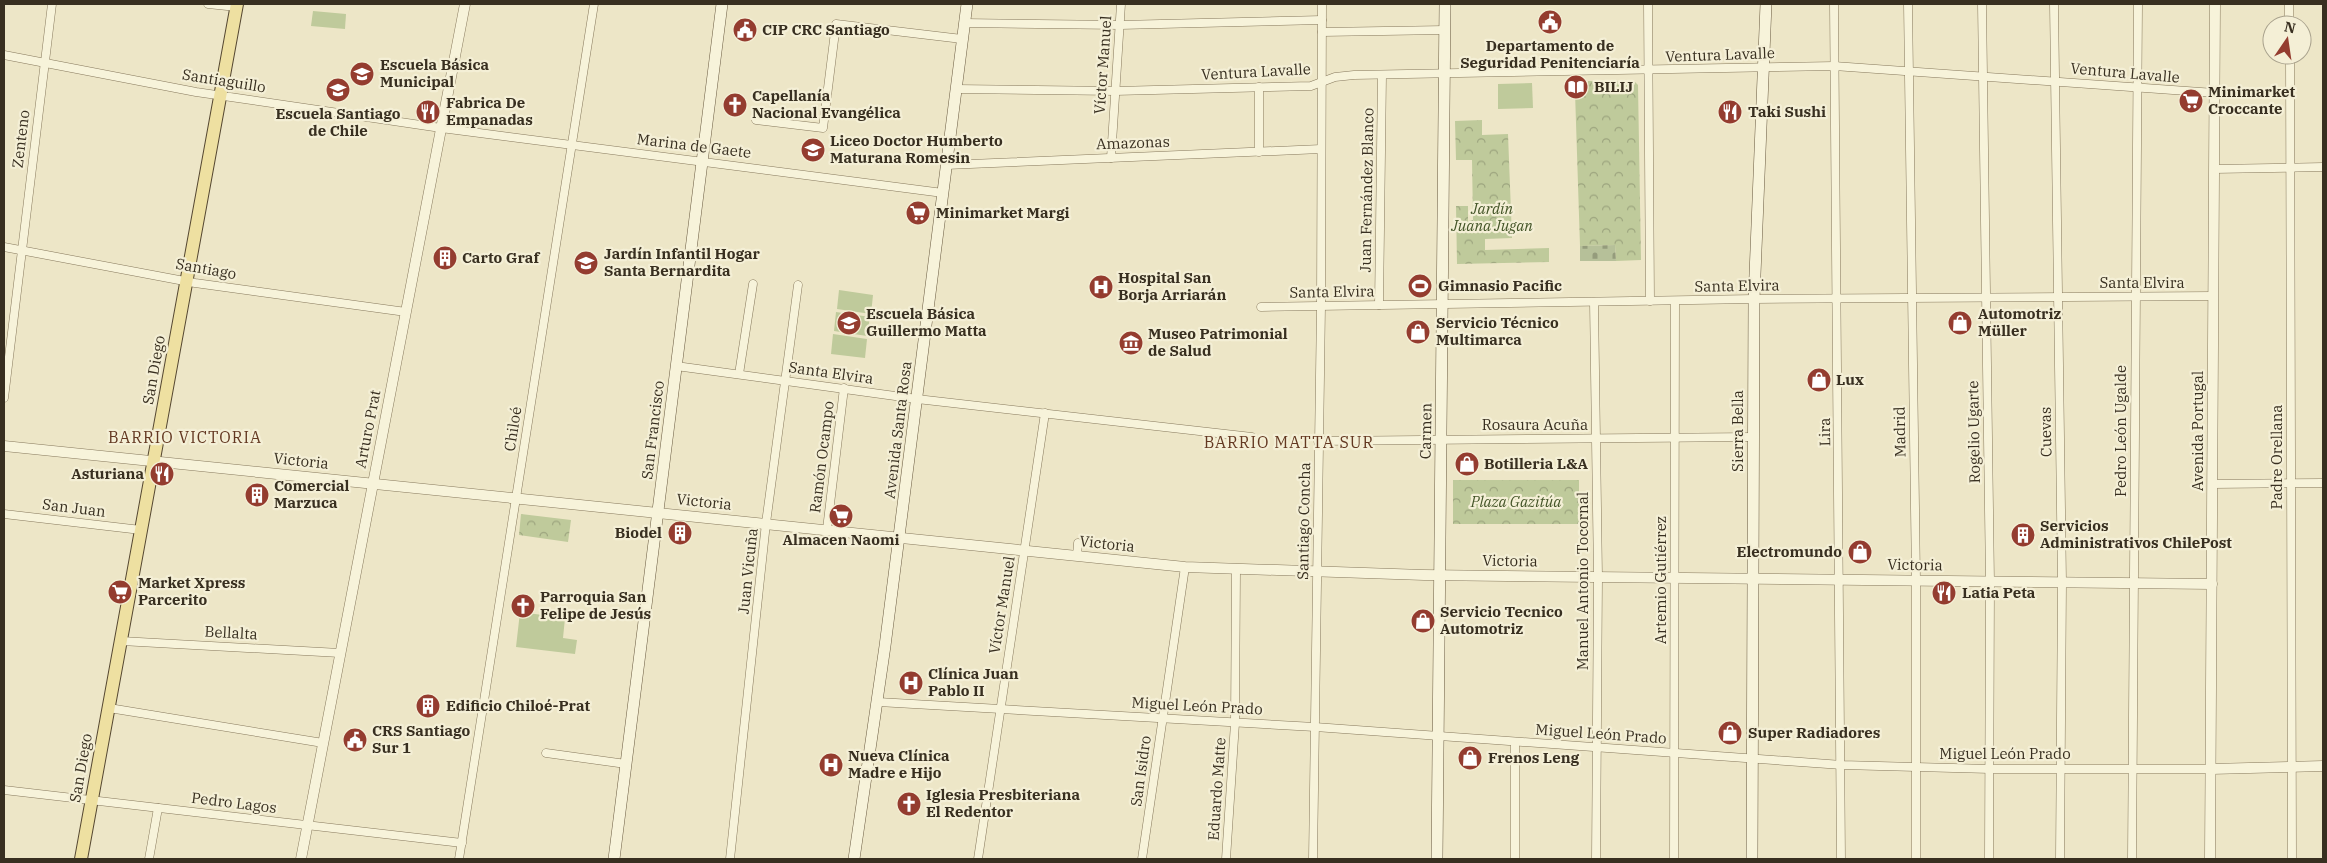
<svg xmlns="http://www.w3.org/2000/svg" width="2327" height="863" viewBox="0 0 2327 863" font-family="'IBM Plex Serif',serif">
<defs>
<pattern id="forest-crowns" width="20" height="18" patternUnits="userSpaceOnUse" patternTransform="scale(1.25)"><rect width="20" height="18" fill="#bfca9b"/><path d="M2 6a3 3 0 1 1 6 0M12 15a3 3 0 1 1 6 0" fill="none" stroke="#9ca47e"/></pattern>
<pattern id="cemetery-stones" width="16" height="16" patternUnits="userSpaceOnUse" patternTransform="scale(1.25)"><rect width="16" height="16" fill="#b6c099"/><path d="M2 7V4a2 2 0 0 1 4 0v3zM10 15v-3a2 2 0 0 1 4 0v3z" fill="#959c7c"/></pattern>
</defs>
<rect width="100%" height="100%" fill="#ede6c7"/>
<g fill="#bfca9b">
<path d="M313 11 346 14 345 29 311 26Z"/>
<path d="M1532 83 1533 108 1498 109V84Z"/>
<path d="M839 290 873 295 871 314 837 309Z"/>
<path d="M836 312 870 317 867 336 834 331Z"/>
<path d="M833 334 867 339 865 358 831 354Z"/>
<path d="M520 612 565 618 563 638 577 640 575 654 516 647Z"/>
</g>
<g fill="url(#forest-crowns)">
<path d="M1588 81H1634L1638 85 1641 260 1616 261 1615 245 1580 246 1575 92 1588 91Z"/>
<path d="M1482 120V135L1508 134 1512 238 1485 239V250L1549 248V262L1457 264 1456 206H1468V221L1473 220 1472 160H1456L1455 121Z"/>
<rect x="1453" y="480" width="126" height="44"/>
<path d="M521 514 571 520 568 542 519 535Z"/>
</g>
<path fill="url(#cemetery-stones)" d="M1615 245 1616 261H1580V246Z"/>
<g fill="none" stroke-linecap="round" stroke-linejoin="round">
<defs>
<g id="minor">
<path d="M208 4 237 7"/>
<path d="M1648 4 1650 301"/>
<path d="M1834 4 1841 859"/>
<path d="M1908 4 1916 580V859"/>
<path d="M1982 4 1990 582 1989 859"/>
<path d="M2054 4 2062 582 2060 859"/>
<path d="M2289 4V25"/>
<path d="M964 23 1120 25 1322 20"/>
<path d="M1322 32 1445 30"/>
<path d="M4 55 196 92 441 128 943 193"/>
<path d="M2290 55 2292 859"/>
<path d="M1259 87V152"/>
<path d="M956 89 1115 91 1311 86 1335 77 1354 75 1834 66 2215 93"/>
<path d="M756 120 823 128 836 24 962 39"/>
<path d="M1111 158 1121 4"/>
<path d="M946 165 1321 149"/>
<path d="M2214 169 2323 167"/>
<path d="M4 247 195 283 406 312"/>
<path d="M1594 302 1598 577 1596 859"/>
<path d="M1379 305 1382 75"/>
<path d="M1261 307 1754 299 2213 296"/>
<path d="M676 366 917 399 1252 437"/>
<path d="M739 374 753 284"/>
<path d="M4 398 52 4"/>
<path d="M1318 441 1753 437"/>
<path d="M2212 484 2323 483"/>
<path d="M4 514 141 530"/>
<path d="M827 529 844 388"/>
<path d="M1077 556 1078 543"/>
<path d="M121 641 340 653"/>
<path d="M878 702 1315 727 1842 765 1990 769H2211"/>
<path d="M109 708 323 743"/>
<path d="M1515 742V859"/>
<path d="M546 753 626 764"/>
<path d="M4 790 462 843"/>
<path d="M149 859 158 808"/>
<path d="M459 859 594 4"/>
<path d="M730 859 766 523 798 285"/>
<path d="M978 859 1045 413"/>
<path d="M1142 859 1185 567"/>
<path d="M1226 859 1235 723 1236 570"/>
<path d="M1313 859 1321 306 1322 4"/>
<path d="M1674 859 1675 301"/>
<path d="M2132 859 2138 4"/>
</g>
<g id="tertiary">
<path d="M4 446 1185 567 1424 575 2212 584"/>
<path d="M2211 769 2323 766"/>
<path d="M301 859 465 4"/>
<path d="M2210 859 2215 4"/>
</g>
<g id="secondary">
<path d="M614 859 722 4"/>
<path d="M854 859 885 646 967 4"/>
<path d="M1437 859 1445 4"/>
<path d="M1752 859 1754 299 1766 4"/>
</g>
<path id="primary" d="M81 859 237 4"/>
</defs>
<use href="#minor" stroke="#87795d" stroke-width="9"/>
<use href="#tertiary" stroke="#87795d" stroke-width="11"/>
<use href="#secondary" stroke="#695a40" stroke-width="12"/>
<use href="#primary" stroke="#554731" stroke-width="14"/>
<use href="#minor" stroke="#f7f3da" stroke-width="8"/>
<use href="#tertiary" stroke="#f7f3da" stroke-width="10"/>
<use href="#secondary" stroke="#f7f3da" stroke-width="11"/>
<use href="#primary" stroke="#eee0a1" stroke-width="12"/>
</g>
<defs>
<symbol id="civic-disc" viewBox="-11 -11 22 22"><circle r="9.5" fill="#943c2f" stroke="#f4efd6"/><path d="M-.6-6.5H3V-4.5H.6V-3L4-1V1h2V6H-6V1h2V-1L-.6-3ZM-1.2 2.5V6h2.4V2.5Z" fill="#fff"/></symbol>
<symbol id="school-disc" viewBox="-11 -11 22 22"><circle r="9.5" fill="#943c2f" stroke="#f4efd6"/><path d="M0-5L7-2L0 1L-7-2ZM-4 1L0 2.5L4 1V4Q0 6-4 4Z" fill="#fff"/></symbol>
<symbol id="library-disc" viewBox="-11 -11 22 22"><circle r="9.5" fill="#943c2f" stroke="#f4efd6"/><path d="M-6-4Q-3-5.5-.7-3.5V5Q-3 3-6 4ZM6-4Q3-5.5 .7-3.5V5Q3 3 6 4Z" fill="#fff"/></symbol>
<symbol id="supermarket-disc" viewBox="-11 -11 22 22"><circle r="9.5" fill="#943c2f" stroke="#f4efd6"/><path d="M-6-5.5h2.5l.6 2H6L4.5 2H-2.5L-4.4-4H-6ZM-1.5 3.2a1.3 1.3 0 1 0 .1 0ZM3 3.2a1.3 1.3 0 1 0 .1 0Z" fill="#fff"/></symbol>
<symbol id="church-disc" viewBox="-11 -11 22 22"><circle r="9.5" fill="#943c2f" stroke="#f4efd6"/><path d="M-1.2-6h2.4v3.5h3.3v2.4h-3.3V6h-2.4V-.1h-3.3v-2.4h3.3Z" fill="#fff"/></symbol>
<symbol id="restaurant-disc" viewBox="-11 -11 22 22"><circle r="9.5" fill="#943c2f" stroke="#f4efd6"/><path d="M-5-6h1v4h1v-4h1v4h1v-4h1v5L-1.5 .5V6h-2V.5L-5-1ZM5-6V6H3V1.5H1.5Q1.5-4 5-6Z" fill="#fff"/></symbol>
<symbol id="building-disc" viewBox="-11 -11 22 22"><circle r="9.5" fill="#943c2f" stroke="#f4efd6"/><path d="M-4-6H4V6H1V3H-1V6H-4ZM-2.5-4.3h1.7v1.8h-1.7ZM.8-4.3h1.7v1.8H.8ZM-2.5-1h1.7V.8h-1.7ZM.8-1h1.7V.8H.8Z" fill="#fff"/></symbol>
<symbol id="stadium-disc" viewBox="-11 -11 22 22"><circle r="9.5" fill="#943c2f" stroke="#f4efd6"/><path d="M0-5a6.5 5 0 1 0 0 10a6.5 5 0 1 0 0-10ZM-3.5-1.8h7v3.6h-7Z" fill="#fff"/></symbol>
<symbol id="hospital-disc" viewBox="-11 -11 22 22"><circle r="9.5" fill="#943c2f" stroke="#f4efd6"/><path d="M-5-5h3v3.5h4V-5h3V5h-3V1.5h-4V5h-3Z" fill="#fff"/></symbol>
<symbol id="shop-disc" viewBox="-11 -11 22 22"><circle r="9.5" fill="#943c2f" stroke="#f4efd6"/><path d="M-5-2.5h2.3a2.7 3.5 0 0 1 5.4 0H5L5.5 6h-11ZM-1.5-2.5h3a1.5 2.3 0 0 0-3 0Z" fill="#fff"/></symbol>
<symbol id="museum-disc" viewBox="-11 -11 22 22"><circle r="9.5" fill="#943c2f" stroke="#f4efd6"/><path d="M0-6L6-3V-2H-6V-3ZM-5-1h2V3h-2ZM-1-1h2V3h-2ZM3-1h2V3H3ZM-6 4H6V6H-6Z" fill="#fff"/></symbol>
</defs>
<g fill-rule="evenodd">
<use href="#civic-disc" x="1536" y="8" width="28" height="28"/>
<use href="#civic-disc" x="731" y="16" width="28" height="28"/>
<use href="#school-disc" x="348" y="60" width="28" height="28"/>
<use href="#library-disc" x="1562" y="73" width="28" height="28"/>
<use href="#school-disc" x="324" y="76" width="28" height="28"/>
<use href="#supermarket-disc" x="2177" y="87" width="28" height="28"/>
<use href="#church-disc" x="721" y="91" width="28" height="28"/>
<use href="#restaurant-disc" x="414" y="98" width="28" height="28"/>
<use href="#restaurant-disc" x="1716" y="98" width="28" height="28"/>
<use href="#school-disc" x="799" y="136" width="28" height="28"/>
<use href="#supermarket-disc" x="904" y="199" width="28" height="28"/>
<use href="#building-disc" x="431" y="244" width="28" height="28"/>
<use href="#school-disc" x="572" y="249" width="28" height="28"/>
<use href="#stadium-disc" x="1406" y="272" width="28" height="28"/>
<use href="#hospital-disc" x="1087" y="273" width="28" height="28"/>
<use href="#school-disc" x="835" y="309" width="28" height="28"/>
<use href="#shop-disc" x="1946" y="309" width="28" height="28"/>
<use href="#shop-disc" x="1404" y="318" width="28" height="28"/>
<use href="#museum-disc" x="1117" y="329" width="28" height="28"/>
<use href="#shop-disc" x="1805" y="366" width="28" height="28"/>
<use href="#shop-disc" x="1453" y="450" width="28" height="28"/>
<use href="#restaurant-disc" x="148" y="460" width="28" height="28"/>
<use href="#building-disc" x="243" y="481" width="28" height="28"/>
<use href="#supermarket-disc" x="827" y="502" width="28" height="28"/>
<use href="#building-disc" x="666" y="519" width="28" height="28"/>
<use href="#building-disc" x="2009" y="521" width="28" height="28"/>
<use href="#shop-disc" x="1846" y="538" width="28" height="28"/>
<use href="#supermarket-disc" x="106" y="578" width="28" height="28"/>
<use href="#restaurant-disc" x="1930" y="579" width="28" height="28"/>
<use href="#church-disc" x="509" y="592" width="28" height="28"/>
<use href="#shop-disc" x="1409" y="607" width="28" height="28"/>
<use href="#hospital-disc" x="897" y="669" width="28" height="28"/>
<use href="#building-disc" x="414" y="692" width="28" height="28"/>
<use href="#shop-disc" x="1716" y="719" width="28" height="28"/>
<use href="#civic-disc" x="341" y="726" width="28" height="28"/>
<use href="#shop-disc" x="1456" y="744" width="28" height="28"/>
<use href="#hospital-disc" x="817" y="751" width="28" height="28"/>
<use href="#church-disc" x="895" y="790" width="28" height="28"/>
</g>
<g text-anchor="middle" stroke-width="4.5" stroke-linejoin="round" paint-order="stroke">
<g font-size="15" font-weight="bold" fill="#382f20" stroke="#f4efd6" text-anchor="start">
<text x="762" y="35">CIP CRC Santiago</text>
<text x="1550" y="51" text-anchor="middle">Departamento de<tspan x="1550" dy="17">Seguridad Penitenciaría</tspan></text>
<text x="380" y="70">Escuela Básica<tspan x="380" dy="17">Municipal</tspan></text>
<text x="1594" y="92">BILIJ</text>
<text x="2208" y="97">Minimarket<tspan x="2208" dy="17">Croccante</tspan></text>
<text x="752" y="101">Capellanía<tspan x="752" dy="17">Nacional Evangélica</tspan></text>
<text x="446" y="108">Fabrica De<tspan x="446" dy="17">Empanadas</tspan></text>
<text x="1748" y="117">Taki Sushi</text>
<text x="338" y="119" text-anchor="middle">Escuela Santiago<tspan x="338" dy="17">de Chile</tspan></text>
<text x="830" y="146">Liceo Doctor Humberto<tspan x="830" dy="17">Maturana Romesin</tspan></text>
<text x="936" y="218">Minimarket Margi</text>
<text x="604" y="259">Jardín Infantil Hogar<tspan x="604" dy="17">Santa Bernardita</tspan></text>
<text x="462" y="263">Carto Graf</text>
<text x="1118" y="283">Hospital San<tspan x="1118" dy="17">Borja Arriarán</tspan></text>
<text x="1438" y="291">Gimnasio Pacific</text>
<text x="866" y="319">Escuela Básica<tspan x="866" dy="17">Guillermo Matta</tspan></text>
<text x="1978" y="319">Automotriz<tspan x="1978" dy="17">Müller</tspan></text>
<text x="1436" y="328">Servicio Técnico<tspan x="1436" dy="17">Multimarca</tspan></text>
<text x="1148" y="339">Museo Patrimonial<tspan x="1148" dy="17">de Salud</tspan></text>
<text x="1836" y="385">Lux</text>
<text x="1484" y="469">Botilleria L&amp;A</text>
<text x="144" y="479" text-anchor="end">Asturiana</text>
<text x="274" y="491">Comercial<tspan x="274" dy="17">Marzuca</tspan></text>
<text x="2040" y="531">Servicios<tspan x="2040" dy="17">Administrativos ChilePost</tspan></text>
<text x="662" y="538" text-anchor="end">Biodel</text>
<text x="841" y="545" text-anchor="middle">Almacen Naomi</text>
<text x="1842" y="557" text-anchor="end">Electromundo</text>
<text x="138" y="588">Market Xpress<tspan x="138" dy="17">Parcerito</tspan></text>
<text x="1962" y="598">Latia Peta</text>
<text x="540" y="602">Parroquia San<tspan x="540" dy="17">Felipe de Jesús</tspan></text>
<text x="1440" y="617">Servicio Tecnico<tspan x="1440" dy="17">Automotriz</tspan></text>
<text x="928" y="679">Clínica Juan<tspan x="928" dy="17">Pablo II</tspan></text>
<text x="446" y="711">Edificio Chiloé-Prat</text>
<text x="372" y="736">CRS Santiago<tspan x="372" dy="17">Sur 1</tspan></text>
<text x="1748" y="738">Super Radiadores</text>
<text x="848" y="761">Nueva Clínica<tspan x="848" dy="17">Madre e Hijo</tspan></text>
<text x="1488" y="763">Frenos Leng</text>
<text x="926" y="800">Iglesia Presbiteriana<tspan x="926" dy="17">El Redentor</tspan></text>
</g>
<g font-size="15" fill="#382f20" stroke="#f4efd6">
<text transform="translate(1720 55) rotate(-2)" y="5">Ventura Lavalle</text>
<text transform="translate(1103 65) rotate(-86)" y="5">Víctor Manuel</text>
<text transform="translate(1256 72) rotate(-3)" y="5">Ventura Lavalle</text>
<text transform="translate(2125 73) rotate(5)" y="5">Ventura Lavalle</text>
<text transform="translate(224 81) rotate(9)" y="5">Santiaguillo</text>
<text transform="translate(21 139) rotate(-83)" y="5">Zenteno</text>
<text transform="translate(1133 143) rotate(-2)" y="5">Amazonas</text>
<text transform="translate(694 146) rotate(7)" y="5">Marina de Gaete</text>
<text transform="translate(1367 190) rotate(-89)" y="5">Juan Fernández Blanco</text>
<text transform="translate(206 269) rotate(10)" y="5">Santiago</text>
<text x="2142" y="288">Santa Elvira</text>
<text transform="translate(1737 286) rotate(-1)" y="5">Santa Elvira</text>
<text transform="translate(1332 292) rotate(-1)" y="5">Santa Elvira</text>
<text transform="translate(154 370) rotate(-80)" y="5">San Diego</text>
<text transform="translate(831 373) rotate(8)" y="5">Santa Elvira</text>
<text x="1535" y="430">Rosaura Acuña</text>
<text transform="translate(368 429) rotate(-79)" y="5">Arturo Prat</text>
<text transform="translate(513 429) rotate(-81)" y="5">Chiloé</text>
<text transform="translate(653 430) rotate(-83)" y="5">San Francisco</text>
<text transform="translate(898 430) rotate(-83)" y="5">Avenida Santa Rosa</text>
<text transform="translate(1426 431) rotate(-89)" y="5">Carmen</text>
<text transform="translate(1738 431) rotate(-90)" y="5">Sierra Bella</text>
<text transform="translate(2121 431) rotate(-90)" y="5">Pedro León Ugalde</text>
<text transform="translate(2198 431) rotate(-90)" y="5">Avenida Portugal</text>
<text transform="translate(1825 432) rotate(-91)" y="5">Lira</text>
<text transform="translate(1900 432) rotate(-91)" y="5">Madrid</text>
<text transform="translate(1974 432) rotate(-91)" y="5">Rogelio Ugarte</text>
<text transform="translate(2046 432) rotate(-91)" y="5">Cuevas</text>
<text transform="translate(822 457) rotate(-83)" y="5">Ramón Ocampo</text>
<text transform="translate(2277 457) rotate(-90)" y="5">Padre Orellana</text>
<text transform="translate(301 461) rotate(6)" y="5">Victoria</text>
<text transform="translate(704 502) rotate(6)" y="5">Victoria</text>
<text transform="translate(74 508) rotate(7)" y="5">San Juan</text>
<text transform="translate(1304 521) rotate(-89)" y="5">Santiago Concha</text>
<text transform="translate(1107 544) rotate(6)" y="5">Victoria</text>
<text transform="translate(1510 561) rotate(1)" y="5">Victoria</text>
<text transform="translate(1915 565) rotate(1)" y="5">Victoria</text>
<text transform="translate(748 571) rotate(-84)" y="5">Juan Vicuña</text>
<text transform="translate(1661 580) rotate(-90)" y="5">Artemio Gutiérrez</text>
<text transform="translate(1583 581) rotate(-90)" y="5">Manuel Antonio Tocornal</text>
<text transform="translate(1002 605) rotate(-81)" y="5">Víctor Manuel</text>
<text transform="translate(231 633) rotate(3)" y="5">Bellalta</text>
<text transform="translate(1197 706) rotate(3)" y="5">Miguel León Prado</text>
<text transform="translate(1601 734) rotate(4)" y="5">Miguel León Prado</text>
<text x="2005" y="759">Miguel León Prado</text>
<text transform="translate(81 768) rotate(-80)" y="5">San Diego</text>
<text transform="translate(1141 771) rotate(-82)" y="5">San Isidro</text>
<text transform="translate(1217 789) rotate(-86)" y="5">Eduardo Matte</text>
<text transform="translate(234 803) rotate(7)" y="5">Pedro Lagos</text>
</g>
<g font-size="15" font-style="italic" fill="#435427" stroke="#f4efd6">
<text x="1492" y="214">Jardín<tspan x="1492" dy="17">Juana Jugan</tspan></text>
<text x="1516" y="507">Plaza Gazitúa</text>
</g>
<g font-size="16" letter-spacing="1" fill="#633821" stroke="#f4efd6">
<text x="185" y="443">BARRIO VICTORIA</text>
<text x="1289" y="448">BARRIO MATTA SUR</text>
</g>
</g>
<rect width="2327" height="863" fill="none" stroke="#382f20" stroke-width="10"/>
<g transform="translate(2287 40) rotate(13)"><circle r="24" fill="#f4efd6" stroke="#a9a28d"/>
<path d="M0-4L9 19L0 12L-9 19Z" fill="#943c2f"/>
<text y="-8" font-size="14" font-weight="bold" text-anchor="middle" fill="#382f20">N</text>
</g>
</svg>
